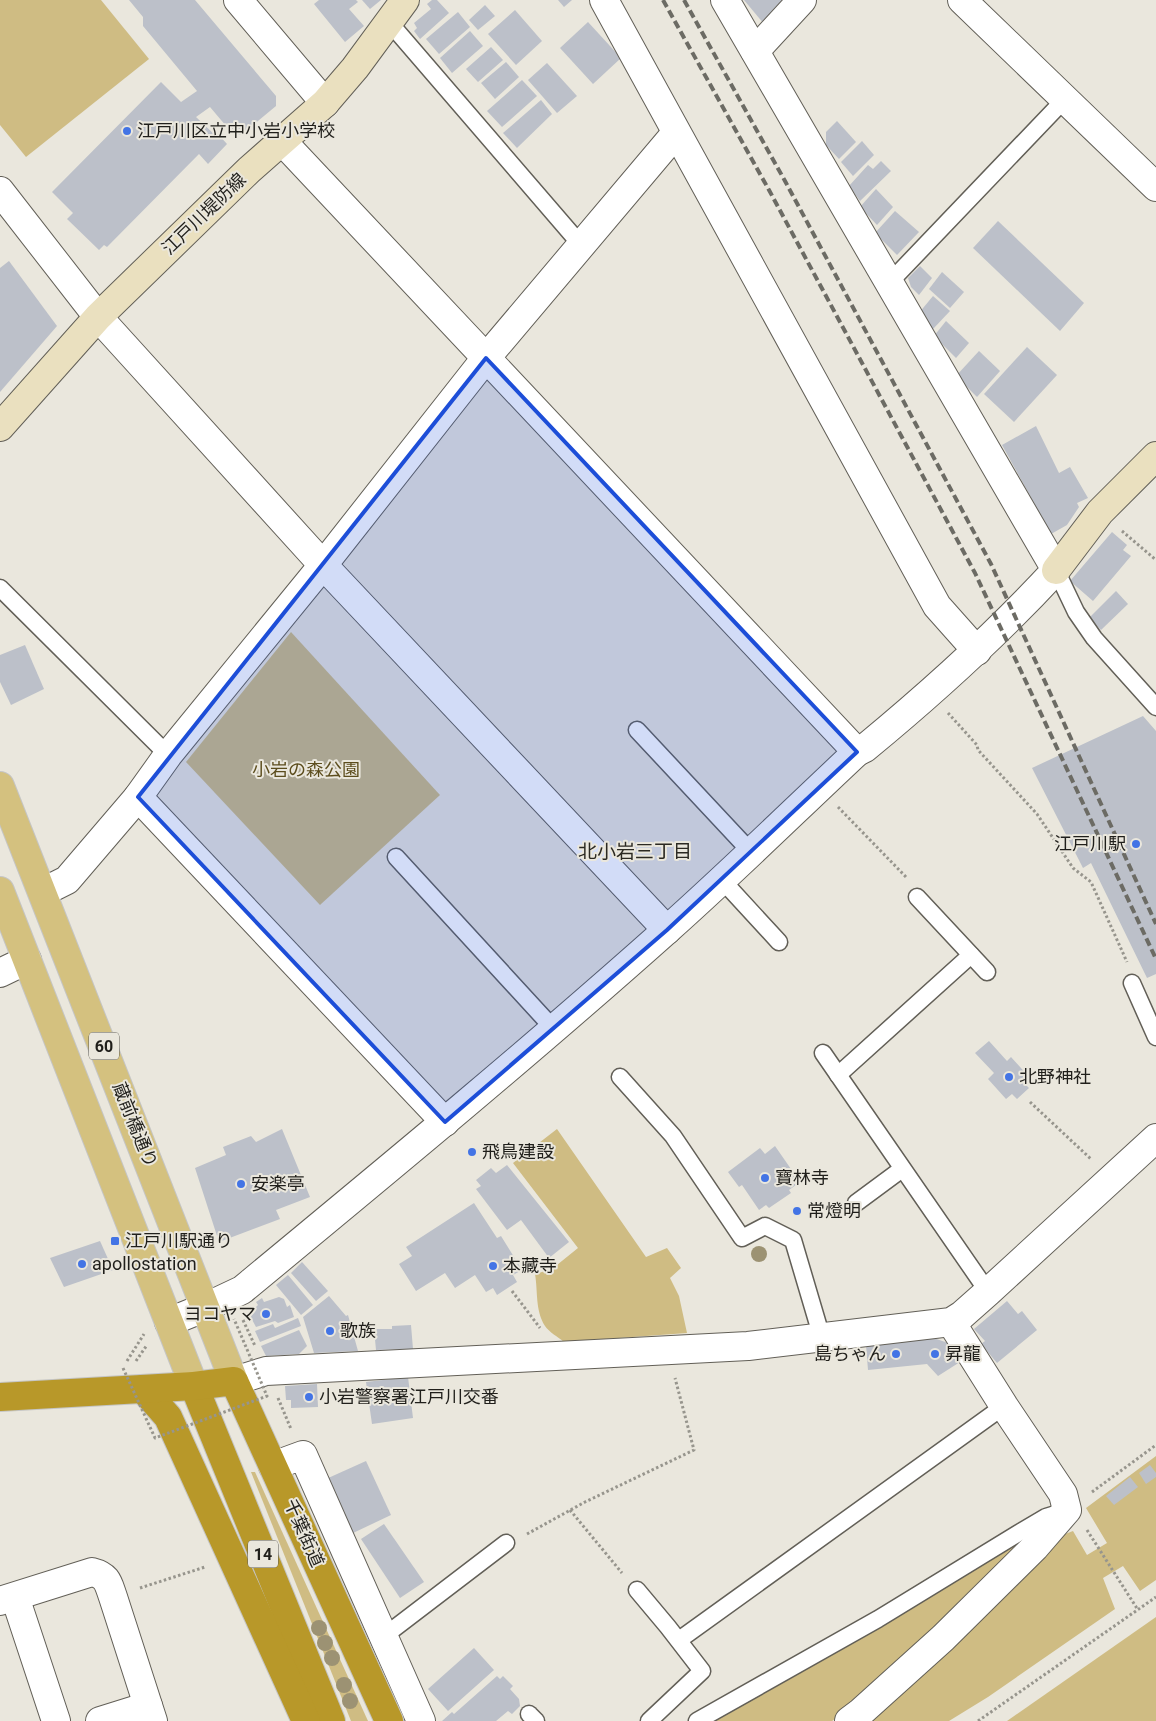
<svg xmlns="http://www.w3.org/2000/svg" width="1156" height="1721" viewBox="0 0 1156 1721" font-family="Roboto,'Noto Sans JP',sans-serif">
<rect width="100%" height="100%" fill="#eae7dd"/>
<g fill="#cfbc83">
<path d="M0 0H101L149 59 26 157 0 125Z"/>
<path d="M291 632 440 795 320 905 186 762Z"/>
<path d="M557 1129 646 1257 667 1248 681 1268 670 1278 679 1296 687 1333 564 1342C558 1337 549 1332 545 1326 535 1310 538 1291 535 1274L552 1269 578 1248 513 1163Z"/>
<path d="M1156 1456V1580L1140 1591 1123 1566 1103 1578 1115 1609 988 1697 949 1721H866L1052 1539 1073 1531 1087 1555 1107 1543 1086 1508Z"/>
<path d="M251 1472H255L368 1721H351Z"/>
<path d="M1024 1539 1026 1544 852 1707 832 1721H713C816 1663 921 1607 1020 1540Z"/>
<path d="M1156 1617V1721H1007Z"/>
</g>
<g fill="#bcc0c9">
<path d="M129 0H195L276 96V106L241 135 232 133 210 107 196 117 216 136 218 134 227 144 208 164 199 154 107 247 104 245 99 250 67 219 73 213 52 192 161 82 181 102 197 91 143 26V17Z"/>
<path d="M319 0H356L358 2 349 9 364 26 345 42 314 4Z"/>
<path d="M362 0H381L370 9Z"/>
<path d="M432 0H437L449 13 420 39 414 31 417 28 414 23 431 9 427 4Z"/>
<path d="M558 0H572L564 7Z"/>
<path d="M744 0H789L764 24Z"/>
<path d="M485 5 495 16 478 30 469 20Z"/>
<path d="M515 10 542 41 516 65 488 34Z"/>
<path d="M458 12 470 27 439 54 426 39Z"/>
<path d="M588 22 621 58 593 84 560 48Z"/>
<path d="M470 31 483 46 452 73 440 58Z"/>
<path d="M491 47 503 60 478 82 466 69Z"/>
<path d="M506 62 519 77 495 99 481 83Z"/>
<path d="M547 63 577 96 557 113 528 80Z"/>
<path d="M522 80 537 96 502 127 487 111Z"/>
<path d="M541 100 552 114 517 148 503 133Z"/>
<path d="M837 121 856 142 839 159 826 145V132Z"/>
<path d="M862 141 874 155 853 176 841 162Z"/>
<path d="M881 161 891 171 860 201 849 186 868 165 873 169Z"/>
<path d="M876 189 893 207 877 225 860 207Z"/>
<path d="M895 211 919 232 897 255 875 233Z"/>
<path d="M998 221 1084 303 1060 331 973 248Z"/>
<path d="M9 261 57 326 0 392V268Z"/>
<path d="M920 266 932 278 919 295 911 287 908 278Z"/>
<path d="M942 272 964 292 950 308 929 289Z"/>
<path d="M933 296 950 311 933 329 919 313Z"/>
<path d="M946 321 969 343 956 358 934 336Z"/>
<path d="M1027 347 1057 375 1014 422 984 394Z"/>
<path d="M979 351 1000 371 977 397 956 376Z"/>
<path d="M1036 426 1059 473 1070 467 1088 498 1077 503 1079 507 1067 525 1051 534 1002 445Z"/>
<path d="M1112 532 1127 545 1123 550 1131 556 1093 601 1070 581Z"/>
<path d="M1116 591 1128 604 1101 630 1089 618Z"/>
<path d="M25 645 44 689 11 705 0 682V655Z"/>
<path d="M1143 716 1156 731V974L1147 978 1091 863 1083 868 1032 768Z"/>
<path d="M989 1041 1007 1061 1011 1057 1030 1078 1024 1083 1029 1088 1017 1099 1012 1094 1006 1099 988 1079 994 1073 975 1053Z"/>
<path d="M282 1129 310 1197 276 1210 280 1219 219 1242 195 1168 226 1155 223 1147 251 1136 256 1142Z"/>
<path d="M775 1146 800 1182 789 1190 791 1193 769 1208 766 1205 759 1210 742 1185 739 1187 728 1172 760 1148 765 1154Z"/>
<path d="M507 1165 569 1242 549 1258 521 1220 507 1230 476 1189 481 1186 476 1180 491 1168 496 1173Z"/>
<path d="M474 1203 497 1238 501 1236 522 1270 513 1275 517 1282 497 1295 493 1288 486 1292 475 1275 455 1288 445 1273 416 1291 399 1264 412 1256 406 1247Z"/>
<path d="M100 1241 113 1270 64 1287 50 1258Z"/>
<path d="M302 1262 328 1291 316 1301 291 1273Z"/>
<path d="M288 1275 313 1305 301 1315 276 1285Z"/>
<path d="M329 1296 346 1316 348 1315 358 1351 314 1353 303 1317Z"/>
<path d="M279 1297 284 1299 287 1307 290 1305 294 1317 278 1323 275 1321 256 1327 249 1314 258 1305 256 1302 262 1298 264 1302Z"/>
<path d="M1007 1301 1018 1314 1022 1311 1037 1330 997 1363 981 1344 985 1341 974 1329Z"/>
<path d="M298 1318 301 1326 260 1342 255 1331 273 1324 275 1328Z"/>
<path d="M411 1325 413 1349 376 1350 374 1329H392V1326Z"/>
<path d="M299 1330 307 1346 299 1354 266 1356 261 1346Z"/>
<path d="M928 1336 948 1343 960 1362 938 1376 927 1364 868 1370 866 1345Z"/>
<path d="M408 1377 413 1418 372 1424 366 1382Z"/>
<path d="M317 1384 318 1407 291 1408V1400H286L285 1386Z"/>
<path d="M366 1461 391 1515 351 1534 326 1479Z"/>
<path d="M1150 1465 1156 1473V1477L1146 1484 1139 1473Z"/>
<path d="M1130 1477 1138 1487 1114 1505 1106 1496Z"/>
<path d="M384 1524 424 1582 400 1598 361 1539Z"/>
<path d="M474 1648 494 1670 448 1711 428 1689Z"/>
<path d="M497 1676 500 1679 503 1676 513 1686 510 1689 519 1699 520 1706 512 1714 508 1711 496 1721H442L452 1712 454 1714Z"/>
</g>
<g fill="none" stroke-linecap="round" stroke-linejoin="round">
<defs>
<g id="lane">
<path d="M389 22 581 245"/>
<path d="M890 282 1064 100"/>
<path d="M1056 570 1076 612 1094 638 1156 707"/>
<path d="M0 588 168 755"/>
<path d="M637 730 751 852"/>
<path d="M396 857 553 1028"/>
<path d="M722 880 779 942"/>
<path d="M917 897 987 972"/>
<path d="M1132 983 1156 1037"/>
<path d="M823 1053 988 1292"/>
<path d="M838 1075 971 955"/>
<path d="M620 1077 673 1136 742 1238 765 1226 793 1240 822 1338"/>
<path d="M856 1203 902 1169"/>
<path d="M637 1590 668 1627 702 1671 649 1721"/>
<path d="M383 1637 506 1543"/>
<path d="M679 1640 1004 1406"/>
<path d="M529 1714 536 1721"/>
<path d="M697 1721 878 1619 1022 1531 1046 1517 1059 1513"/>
</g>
<g id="street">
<path d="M238 0 325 103"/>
<path d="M604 0 937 606 977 651"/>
<path d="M962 0 1156 187"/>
<path d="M755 51 802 0"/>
<path d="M282 141 857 752"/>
<path d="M0 191 98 317 323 565 667 930"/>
<path d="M138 797 445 1122"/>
<path d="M43 892 67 880 138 797 168 755 323 565 486 358 676 133"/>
<path d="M0 973 27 960"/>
<path d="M169 1322 206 1307 242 1290C386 1171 529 1053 668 929 732 872 794 811 857 752L865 748C933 692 996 635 1056 570L725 0"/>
<path d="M234 1381 266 1371 748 1346 951 1322 962 1315 988 1292 1156 1138"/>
<path d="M273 1466 303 1455 421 1721"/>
<path d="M15 1597 56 1721"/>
<path d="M0 1601 92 1572C108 1576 108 1583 113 1597L153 1721"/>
<path d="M100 1721 148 1706"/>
<path d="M849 1721 861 1712 943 1638 1035 1547 1067 1510 1063 1494 1004 1406 951 1322"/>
</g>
<g id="secondary">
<path d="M0 427 98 317 249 170 325 103 355 68 405 0"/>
<path d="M1056 570 1100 512 1156 456"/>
</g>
<g id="primary">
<path d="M0 786 234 1381"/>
<path d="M0 891 194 1386"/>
</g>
<g id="highway">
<path d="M194 1386 331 1721"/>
<path d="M143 1389 168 1417 306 1721"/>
<path d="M0 1397 194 1386 234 1381 389 1721"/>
</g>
</defs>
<use href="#lane" stroke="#625f57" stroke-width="19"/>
<use href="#street" stroke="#625f57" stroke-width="30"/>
<use href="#secondary" stroke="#625f57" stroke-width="30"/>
<use href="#primary" stroke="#c5c5c4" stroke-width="30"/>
<use href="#highway" stroke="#c5c5c4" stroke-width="30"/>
<g stroke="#97958d" stroke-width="3" stroke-dasharray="2.5 2.5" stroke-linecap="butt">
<path d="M1122 531 1156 560"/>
<path d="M948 713 977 745 978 750 1037 814 1073 868 1091 882 1127 962"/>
<path d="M838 807 907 878"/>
<path d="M1030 1102 1092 1160"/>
<path d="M512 1291 540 1328"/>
<path d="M243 1320 255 1346"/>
<path d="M127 1361 144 1334"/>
<path d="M136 1361 147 1345"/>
<path d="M278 1398 291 1429"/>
<path d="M1092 1492 1156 1445"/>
<path d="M570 1510 622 1573"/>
<path d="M1087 1530 1138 1610"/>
<path d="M527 1534 585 1502 694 1450 675 1378"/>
<path d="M140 1588 205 1567"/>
<path d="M978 1721 1156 1597"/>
</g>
<use href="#lane" stroke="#fff" stroke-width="16"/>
<use href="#street" stroke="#fff" stroke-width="28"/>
<use href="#secondary" stroke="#eae0bf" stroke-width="28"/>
<use href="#primary" stroke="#d4c17f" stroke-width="28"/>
<use href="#highway" stroke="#b89829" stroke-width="28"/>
<g stroke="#6c6b64" stroke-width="4" stroke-dasharray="8 4" stroke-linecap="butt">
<path d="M663 0 769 190 975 573 1156 959"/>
<path d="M684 0 785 181 991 564 1156 924"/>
</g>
<path stroke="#97958d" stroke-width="3" stroke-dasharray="2.5 2.5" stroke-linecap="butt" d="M123 1368 155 1438 267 1396 234 1319"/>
</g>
<g fill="#9c9273">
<circle cx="759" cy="1254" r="8"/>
<circle cx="319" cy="1628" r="8"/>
<circle cx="325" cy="1643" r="8"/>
<circle cx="332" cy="1658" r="8"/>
<circle cx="344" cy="1685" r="8"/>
<circle cx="350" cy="1701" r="8"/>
</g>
<path fill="#1d4ed8" fill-opacity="0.2" stroke="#1d4ed8" stroke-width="4" stroke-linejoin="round" d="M486 358 857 752 667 930 445 1122 138 797Z"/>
<g fill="#4374e5" stroke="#eae7dd" stroke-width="2">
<circle cx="127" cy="131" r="5"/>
<circle cx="1136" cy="844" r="5"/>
<circle cx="1009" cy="1077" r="5"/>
<circle cx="472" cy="1152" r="5"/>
<circle cx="765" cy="1178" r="5"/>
<circle cx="241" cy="1184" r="5"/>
<circle cx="797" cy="1211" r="5"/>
<rect x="110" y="1236" width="10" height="10" rx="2.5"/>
<circle cx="82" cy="1264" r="5"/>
<circle cx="493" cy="1266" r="5"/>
<circle cx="266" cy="1314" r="5"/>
<circle cx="330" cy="1331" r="5"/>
<circle cx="896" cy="1354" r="5"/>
<circle cx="935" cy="1354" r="5"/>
<circle cx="309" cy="1397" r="5"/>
</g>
<g text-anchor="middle" stroke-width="4" stroke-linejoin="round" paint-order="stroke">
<g fill="#eae7dd" stroke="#5d5b55" stroke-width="1">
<rect x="89" y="1032.5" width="30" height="27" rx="4"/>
<rect x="248" y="1540.5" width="30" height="27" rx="4"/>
</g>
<g font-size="16" font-weight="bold" fill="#201f1b">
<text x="104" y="1052">60</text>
<text x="263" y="1560">14</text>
</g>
<g font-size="18" fill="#201f1b" stroke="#eae7dd" text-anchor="start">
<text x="137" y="137">江戸川区立中小岩小学校</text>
<text x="1126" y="850" text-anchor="end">江戸川駅</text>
<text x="1019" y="1083">北野神社</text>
<text x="482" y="1158">飛鳥建設</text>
<text x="775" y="1184">寶林寺</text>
<text x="251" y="1190">安楽亭</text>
<text x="807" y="1217">常燈明</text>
<text x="125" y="1247">江戸川駅通り</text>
<text x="92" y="1270">apollostation</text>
<text x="503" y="1272">本藏寺</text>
<text x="256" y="1320" text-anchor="end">ヨコヤマ</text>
<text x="340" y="1337">歌族</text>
<text x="886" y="1360" text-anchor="end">島ちゃん</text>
<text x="945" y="1360">昇龍</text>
<text x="319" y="1403">小岩警察署江戸川交番</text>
</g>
<g font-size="18" fill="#201f1b" stroke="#eae7dd">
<text transform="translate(204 214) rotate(-44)" y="6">江戸川堤防線</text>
<text transform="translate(135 1125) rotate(68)" y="6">蔵前橋通り</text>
<text transform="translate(304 1533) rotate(66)" y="6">千葉街道</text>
</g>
<g font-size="18" fill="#5c4d1d" stroke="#eae7dd">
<text x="306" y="776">小岩の森公園</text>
</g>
<g font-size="19" fill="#2b2922" stroke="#eae7dd">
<text x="635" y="858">北小岩三丁目</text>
</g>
</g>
</svg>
